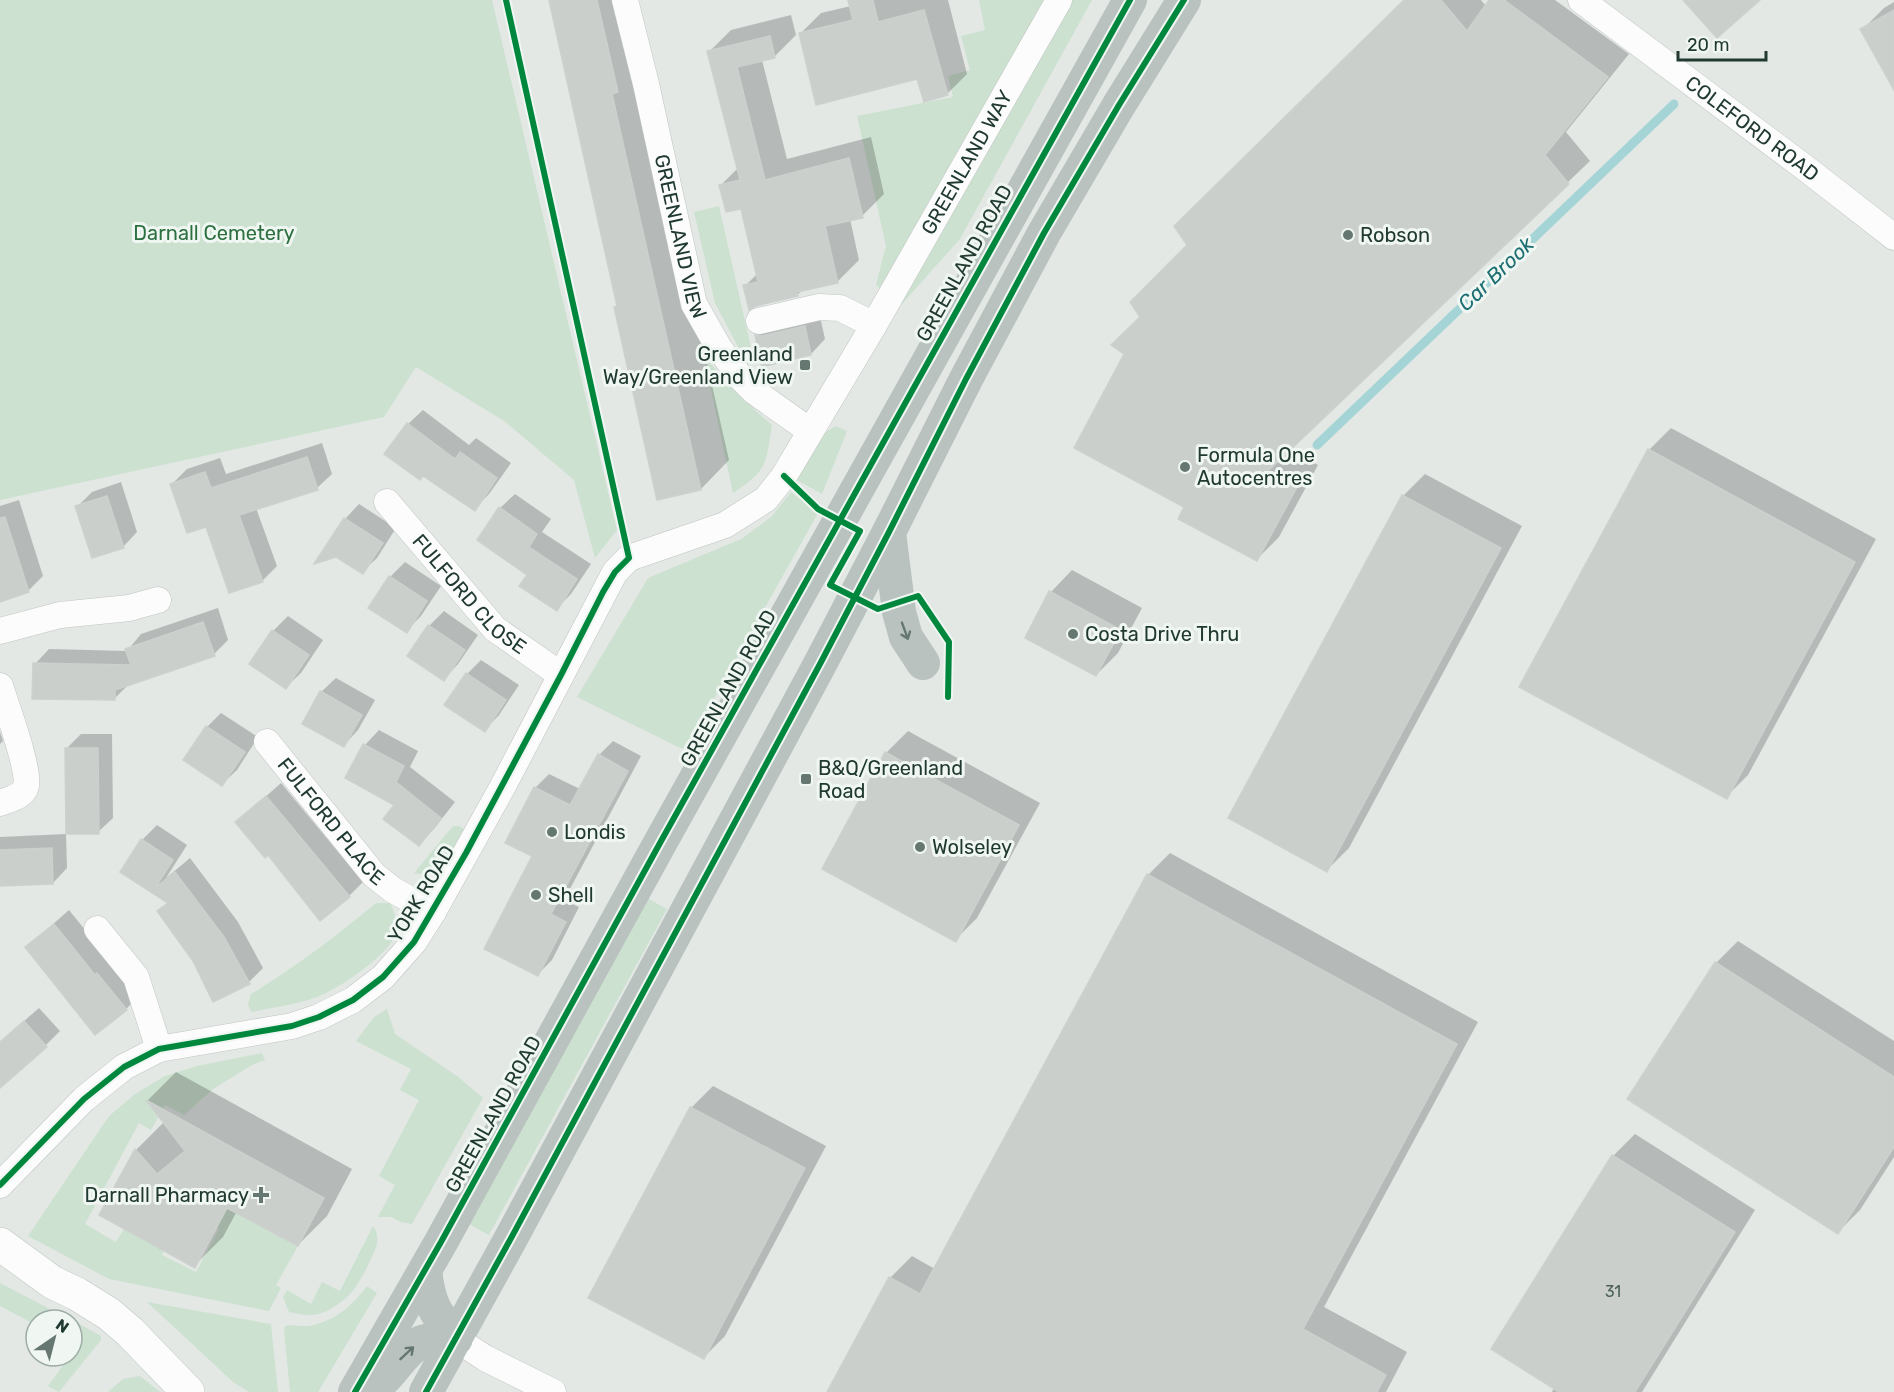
<svg xmlns="http://www.w3.org/2000/svg" width="1894" height="1392" viewBox="0 0 1894 1392" font-family="Rubik,sans-serif">
<rect width="100%" height="100%" fill="#e3e8e5"/>
<g fill="#cce1d0">
<path d="M0 0H492L617 530 595 558 574 480 504 421 416 367 384 417 0 500Z"/>
<path d="M979 0H1092L960 239 901 305 876 285 886 246 857 116 953 97 948 76 970 70 961 36 985 30Z"/>
<path d="M719 206 754 361 747 364 715 303 694 212Z"/>
<path d="M704 357 757 412 772 425C766 464 768 470 733 493Z"/>
<path d="M836 426 847 431 822 494 797 480 820 435Z"/>
<path d="M791 492 818 513 686 749 678 747 577 697 648 578 741 539 771 517Z"/>
<path d="M453 826H459L466 830 452 858C448 859 444 859 441 861 431 867 429 877 414 873Z"/>
<path d="M645 897 667 909 489 1235 467 1223Z"/>
<path d="M376 903H390C395 912 399 928 394 938 385 956 345 984 326 993 303 1004 275 1007 251 1012L248 1004 251 994C296 967 336 936 376 903Z"/>
<path d="M387 1009 395 1034 457 1076 483 1098 412 1224 401 1222 391 1217H378L395 1185 379 1176 419 1100 400 1090 411 1069 356 1041 374 1017Z"/>
<path d="M262 1053 265 1060 252 1065 213 1089 184 1115 165 1105 151 1130 139 1123 85 1224 116 1242 124 1229 164 1251 162 1255 196 1272 219 1229 187 1211 198 1191 298 1246 276 1285 281 1288 269 1311 109 1279 28 1236 109 1116 135 1094 165 1076 197 1066Z"/>
<path d="M373 1226C377 1231 378 1238 377 1244 374 1256 358 1286 350 1294 342 1302 332 1309 322 1313 311 1317 299 1314 289 1312L283 1297 287 1290 311 1304 322 1282 340 1291Z"/>
<path d="M0 1283 71 1320H36V1325L0 1306Z"/>
<path d="M367 1286 377 1293 318 1392H290L284 1330 285 1326C293 1324 301 1327 309 1326 335 1321 351 1307 367 1286Z"/>
<path d="M147 1302 271 1324 278 1392H249L233 1382Z"/>
<path d="M72 1320 101 1336V1340L59 1392 48 1386 77 1346 72 1343Z"/>
<path d="M140 1376 160 1392H108L123 1379Z"/>
</g>
<g fill="#0003">
<path d="M550 0H631L640 68 729 460 701 489 615 307 618 304Z"/>
<path d="M849 0H948L967 74 947 94 918 77 801 33 821 13 851 6Z"/>
<path d="M1406 0H1481L1486 6 1491 0H1555L1629 54 1566 132 1590 161 1289 449 1318 465 1279 537 1257 559 1126 353 1142 317 1189 245Z"/>
<path d="M1894 2V87L1862 30 1884 8Z"/>
<path d="M791 15 796 35 774 57 762 60 787 159 871 137 884 194 862 216 850 219 859 260 837 282 803 290 797 295 745 286 758 273 742 207 721 185 738 168 709 52 731 30Z"/>
<path d="M819 312 825 339 811 354 757 336 771 321Z"/>
<path d="M423 410 469 445 476 438 511 463 489 494 474 509 424 474 408 424Z"/>
<path d="M1671 428 1876 539 1748 775 1726 797 1649 450Z"/>
<path d="M322 443 332 474 317 488 256 508 277 566 262 581 207 525 172 484 187 469 220 458 226 474Z"/>
<path d="M1425 474 1522 526 1349 848 1327 870 1403 496Z"/>
<path d="M121 482 137 532 123 547 77 507 92 492Z"/>
<path d="M515 494 551 519 542 532 591 564 571 594 556 609 529 574 500 508Z"/>
<path d="M19 500 43 576 28 591 0 600V506Z"/>
<path d="M359 504 396 528 377 558 362 572 345 519Z"/>
<path d="M405 562 441 586 421 616 406 631 370 607 390 577Z"/>
<path d="M1072 570 1142 608 1118 653 1096 675 1051 592Z"/>
<path d="M218 608 228 640 214 654 129 684 114 699 35 664 49 649 127 651 141 634Z"/>
<path d="M444 611 478 635 458 664 444 679 410 655 429 626Z"/>
<path d="M288 616 323 640 301 673 286 687 251 663 273 631Z"/>
<path d="M481 660 519 685 499 715 485 730 467 674Z"/>
<path d="M336 678 375 700 358 730 344 745 321 692Z"/>
<path d="M221 713 258 737 237 770 222 784 207 727Z"/>
<path d="M379 730 418 751 410 767 455 802 433 830 418 844 396 804 347 778 365 745Z"/>
<path d="M908 731 1040 803 977 918 955 940 886 753Z"/>
<path d="M0 732 3 741 0 744Z"/>
<path d="M81 734H112L113 818 98 832 67 748Z"/>
<path d="M613 741 641 756 564 900 579 907 552 960 538 974 534 856 535 788 549 774 580 789 599 755Z"/>
<path d="M281 783 363 882 349 896 269 853 237 822Z"/>
<path d="M157 825 187 845 166 878 190 858 238 922 263 968 249 982 194 960 159 911 168 902 122 871 142 840Z"/>
<path d="M66 834 67 868 53 883 0 884V837Z"/>
<path d="M1170 853 1478 1022 1324 1307 1407 1352 1386 1392H828L890 1278 912 1256 935 1269 1148 875Z"/>
<path d="M69 910 110 961 140 995 126 1009 27 947Z"/>
<path d="M1738 941 1894 1041V1157L1860 1210 1838 1232 1716 963Z"/>
<path d="M39 1008 60 1031 45 1046 0 1077V1042Z"/>
<path d="M176 1072 352 1169 327 1216 298 1245 237 1211 223 1237 194 1266 101 1215 136 1150 164 1122 148 1100Z"/>
<path d="M713 1086 826 1146 725 1336 703 1358 691 1108Z"/>
<path d="M1635 1134 1755 1210 1642 1392H1552L1554 1387 1613 1156Z"/>
</g>
<g fill="none" stroke-linecap="round" stroke-linejoin="round">
<path stroke="#a4d4d5" stroke-width="9" d="M1317 445 1674 104"/>
</g>
<g fill="#cacfcc" stroke="#ccd1ce" stroke-width="1.5">
<path d="M549 0H597L618 92 612 94 701 490 657 500 614 307 617 306Z"/>
<path d="M848 0H873L878 22 924 10 948 95 924 102 917 79 816 105 799 33 853 20Z"/>
<path d="M1404 0H1441L1467 31 1489 0H1504L1608 77 1545 155 1569 184 1268 471 1297 487 1257 561 1178 519 1184 507 1074 448 1124 354 1111 345 1140 317 1130 302 1187 245 1174 226Z"/>
<path d="M1683 0H1760L1717 38Z"/>
<path d="M1894 10V90L1860 29Z"/>
<path d="M770 36 775 58 737 67 765 180 849 158 863 218 825 226 838 283 797 292 798 296 756 306 749 310 743 285 758 282 741 209 726 212 719 185 740 180 707 51Z"/>
<path d="M805 326 811 355 762 367 755 335 762 336Z"/>
<path d="M407 423 455 459 460 452 497 478 475 511 423 476 420 480 384 454Z"/>
<path d="M1648 449 1855 562 1727 799 1519 687Z"/>
<path d="M307 457 318 490 239 515 263 582 229 593 206 527 187 533 170 484 205 472 211 488Z"/>
<path d="M1402 495 1501 548 1327 872 1228 818Z"/>
<path d="M107 496 124 548 92 558 75 506Z"/>
<path d="M499 507 537 534 529 547 577 579 557 611 519 586 527 575 477 540Z"/>
<path d="M5 517 29 592 0 602V518Z"/>
<path d="M344 518 383 543 363 574 336 557 314 564Z"/>
<path d="M389 576 427 601 407 633 368 608Z"/>
<path d="M1049 591 1121 630 1096 676 1025 638Z"/>
<path d="M203 622 215 656 115 690V700L32 699 33 663 131 665 125 649Z"/>
<path d="M428 625 465 650 444 681 407 656Z"/>
<path d="M272 630 309 655 286 689 249 664Z"/>
<path d="M466 673 506 700 485 732 444 705Z"/>
<path d="M320 691 362 715 344 747 302 724Z"/>
<path d="M206 726 245 752 222 786 183 760Z"/>
<path d="M363 744 404 766 396 782 441 818 419 846 383 819 394 805 345 778Z"/>
<path d="M65 748H98L99 834H66Z"/>
<path d="M885 752 1019 825 956 942 822 869Z"/>
<path d="M598 754 628 771 551 914 566 922 538 976 484 949 532 856 505 843 534 787 570 805Z"/>
<path d="M266 796 350 897 320 921 268 855 265 858 235 822Z"/>
<path d="M141 839 173 860 155 888 175 872 224 937 250 984 213 1002 193 961 157 911 168 903 120 872Z"/>
<path d="M52 848 53 884 0 886V850Z"/>
<path d="M1147 874 1457 1044 1303 1329 1386 1375 1377 1392H827L889 1277 920 1294Z"/>
<path d="M54 924 95 975 97 973 127 1010 95 1035 25 947Z"/>
<path d="M1715 962 1894 1077V1147L1838 1234 1627 1099Z"/>
<path d="M24 1021 47 1047 0 1088V1042Z"/>
<path d="M146 1100 324 1198 298 1246 227 1208 195 1268 99 1215 135 1149 157 1174 185 1151Z"/>
<path d="M690 1107 805 1168 704 1359 588 1298Z"/>
<path d="M1612 1155 1735 1232 1635 1392H1559L1491 1349Z"/>
</g>
<g fill="none" stroke-linecap="round" stroke-linejoin="round">
<defs>
<g id="street">
<path id="s1" d="M625 0 646 84 694 304 719 348 741 378 755 392 810 431"/>
<path id="s2" d="M1581 0 1808 170 1894 237"/>
<path d="M759 321 819 307 840 308 874 325"/>
<path id="s3" d="M387 502 495 629 561 675"/>
<path d="M0 631 60 615 129 608 158 600"/>
<path d="M0 686C6 705 30 770 26 786 23 797 10 799 0 803"/>
<path id="s4" d="M267 742 374 875 393 890 433 912"/>
<path d="M97 929 136 977 159 1049"/>
<path id="s5" d="M0 1185 84 1099 124 1067 159 1049 292 1026 319 1017 353 1000 383 977 414 942 433 912 503 786 615 572 629 558 725 525 766 499 784 476 874 325 1059 0"/>
<path d="M456 1339 485 1358 553 1392"/>
</g>
<path id="secondary" d="M0 1244 52 1282 77 1294 109 1314 130 1332 188 1392"/>
<g id="highway">
<path d="M889 532 899 612 906 637 923 663"/>
<path d="M425 1271C429 1304 435 1313 456 1339"/>
<path d="M378 1385C408 1358 406 1334 456 1339"/>
<path d="M355 1392 441 1242 660 843 1130 0"/>
<path d="M426 1392 510 1240 820 664 889 532 966 379 1044 233 1119 105 1184 0"/>
</g>
</defs>
<use href="#street" stroke="#c0c5c2" stroke-width="27"/>
<use href="#secondary" stroke="#bec6c2" stroke-width="34"/>
<use href="#highway" stroke="#bcc4c1" stroke-width="34"/>
<use href="#street" stroke="#fbfcfb" stroke-width="26"/>
<use href="#secondary" stroke="#fbfcfb" stroke-width="33"/>
<use href="#highway" stroke="#b9c2bf" stroke-width="33"/>
<defs>
<g id="cycleway">
<path d="M784 476 818 509 860 531 830 585 878 609 918 596 949 642 948 697"/>
<path d="M0 1185 84 1099 124 1067 159 1049 292 1026 319 1017 353 1000 383 977 414 942 466 853 561 675 603 592 615 572 629 558 506 0"/>
<path d="M355 1392 441 1242 660 843 1130 0"/>
<path d="M426 1392 510 1240 820 664 889 532 966 379 1044 233 1119 105 1184 0"/>
</g>
</defs>
<use href="#cycleway" stroke="#f0f7f3" stroke-width="10"/>
<use href="#cycleway" stroke="#00873e" stroke-width="6"/>
</g>
<defs><path id="oneway-shaft" d="M-6 0H5M1.5-3L5.5 0L1.5 3" fill="none" stroke-width="1.6" stroke-linecap="round" stroke-linejoin="round" transform="scale(1.5)"/></defs>
<g stroke="#657771">
<use href="#oneway-shaft" transform="translate(905 631) rotate(70)"/>
<use href="#oneway-shaft" transform="translate(407 1353) rotate(-43)"/>
</g>
<g fill="#657770" stroke="#f0f7f3" stroke-width="2">
<circle cx="1348" cy="235" r="6"/>
<rect x="799" y="359" width="12" height="12" rx="3"/>
<circle cx="1185" cy="467" r="6"/>
<circle cx="1073" cy="634" r="6"/>
<rect x="800" y="773" width="12" height="12" rx="3"/>
<circle cx="552" cy="832" r="6"/>
<circle cx="920" cy="847" r="6"/>
<circle cx="536" cy="895" r="6"/>
<path d="M258 1186h6v6h6v6h-6v6h-6v-6h-6v-6h6z"/>
</g>
<g text-anchor="middle" stroke-width="6" stroke-linejoin="round" paint-order="stroke">
<g font-size="16" fill="#4c6058">
<text x="1613" y="1297">31</text>
</g>
<g font-size="20" fill="#213a31" stroke="#f0f7f3">
<text dy="7" stroke="none"><textPath href="#s2" startOffset="214">COLEFORD ROAD</textPath></text>
<text dy="7" stroke="none"><textPath href="#s5" startOffset="1480">GREENLAND WAY</textPath></text>
<text dy="7" stroke="none"><textPath href="#s1" startOffset="243">GREENLAND VIEW</textPath></text>
<text transform="translate(964 263) rotate(-61)" y="7">GREENLAND ROAD</text>
<text dy="7" stroke="none"><textPath href="#s3" startOffset="124">FULFORD CLOSE</textPath></text>
<text transform="translate(728 688) rotate(-61)" y="7">GREENLAND ROAD</text>
<text dy="7" stroke="none"><textPath href="#s4" startOffset="102">FULFORD PLACE</textPath></text>
<text transform="translate(421 894) rotate(-59)" y="7">YORK ROAD</text>
<text transform="translate(493 1114) rotate(-61)" y="7">GREENLAND ROAD</text>
</g>
<g font-size="20" fill="#2d7040" stroke="#f0f7f3">
<text x="214" y="240">Darnall Cemetery</text>
</g>
<g font-size="20" fill="#213a31" stroke="#f0f7f3" text-anchor="start">
<text x="1360" y="242">Robson</text>
<text x="793" y="361" text-anchor="end">Greenland<tspan x="793" dy="23">Way/Greenland View</tspan></text>
<text x="1197" y="462">Formula One<tspan x="1197" dy="23">Autocentres</tspan></text>
<text x="1085" y="641">Costa Drive Thru</text>
<text x="818" y="775">B&amp;Q/Greenland<tspan x="818" dy="23">Road</tspan></text>
<text x="564" y="839">Londis</text>
<text x="932" y="854">Wolseley</text>
<text x="548" y="902">Shell</text>
<text x="249" y="1202" text-anchor="end">Darnall Pharmacy</text>
</g>
<g font-size="21" font-style="italic" fill="#1e6f74" stroke="#f0f7f3">
<text transform="translate(1496 274) rotate(-44)" y="7">Car Brook</text>
</g>
</g>
<g transform="translate(54 1338) rotate(35)"><circle r="28" fill="#f0f7f3" stroke="#9daba5" stroke-width="1.5"/>
<path d="M0-4.5L10 22L0 15L-10 22Z" fill="#657770"/>
<text y="-9" font-size="16" font-weight="bold" text-anchor="middle" fill="#213a31">N</text>
</g>
<path d="M1678 51v9h88v-9" fill="none" stroke="#213a31" stroke-width="3"/>
<text x="1687" y="51" font-size="18" fill="#213a31" stroke="#f0f7f3" stroke-width="4.5" paint-order="stroke">20 m</text>
</svg>
